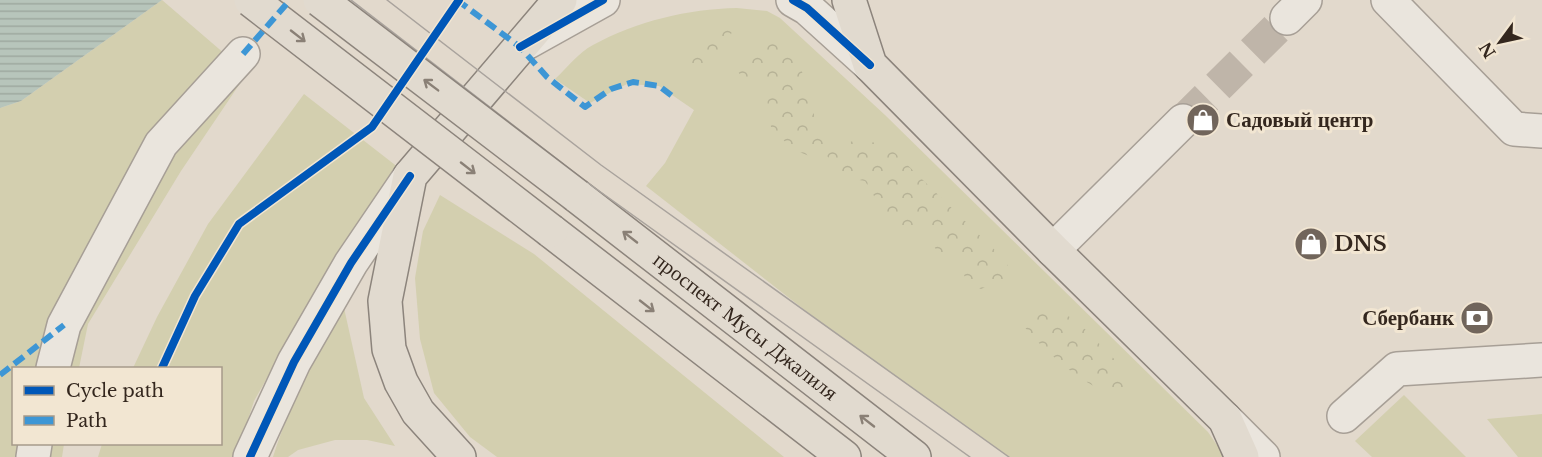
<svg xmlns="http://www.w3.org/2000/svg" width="1542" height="457" viewBox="0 0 1542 457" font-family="'Libre Baskerville',serif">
<defs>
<pattern id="forest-crowns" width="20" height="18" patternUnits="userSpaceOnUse" patternTransform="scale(1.5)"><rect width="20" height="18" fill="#d3cfaf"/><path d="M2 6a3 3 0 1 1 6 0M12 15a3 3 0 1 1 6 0" fill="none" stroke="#b6b296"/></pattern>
<pattern id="water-rules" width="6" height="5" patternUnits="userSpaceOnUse" patternTransform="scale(1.5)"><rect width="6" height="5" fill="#b7c5bb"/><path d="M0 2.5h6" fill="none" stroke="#9ea9a0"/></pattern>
</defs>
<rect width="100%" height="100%" fill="#e2d9cc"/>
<g fill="#d3cfaf">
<path d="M162 0 247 73 181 171 88 324 79 368H14V444H64L62 457H0V108L21 101Z"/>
<path d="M737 8 767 11 780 18 885 115 1208 432 1225 457H1009L829 329 646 186 665 163 694 110 659 86 627 84 590 103 555 79C567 68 579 52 593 45 637 21 688 9 737 8Z"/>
<path d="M304 94 399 168 344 242 254 401 236 457H98L102 444H220V368H133L157 317 208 224Z"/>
<path d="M440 195 534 254 784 457H497L470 437 434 393 420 339 415 278 423 231Z"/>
<path d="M344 308 364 398 395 446 367 440H335L298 450 288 457H273C291 401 314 359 344 308Z"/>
<path d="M1404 395 1466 457H1372L1355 441Z"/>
<path d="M1542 414V457H1518L1487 419Z"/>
</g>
<g fill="url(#forest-crowns)">
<path d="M727 23 733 28C729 45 710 74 691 70L686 56C698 43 711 31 727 23Z"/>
<path d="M772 42 793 52 812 94 815 125 825 144 843 145 860 138 890 148 1003 258 1010 269 1004 280 981 289 968 283 956 259 938 253 924 229 902 225 880 206 865 181 848 178 826 155 814 158 792 149 771 127 765 87 757 79 743 78 733 66 743 53Z"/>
<path d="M1059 311 1077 321 1122 367 1128 384 1119 396C1088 390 1042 350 1023 325L1027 314Z"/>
</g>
<path fill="url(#water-rules)" d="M0 0H162L21 101 0 108Z"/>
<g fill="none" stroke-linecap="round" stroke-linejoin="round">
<path stroke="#bfb5a9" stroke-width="33" stroke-dasharray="33 16" stroke-linecap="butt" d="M1183 121 1287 18"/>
<defs>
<g id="minor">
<path d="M793 0 807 8 870 65"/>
<path d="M1388 0 1514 129 1542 131"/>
<path d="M1287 18 1305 0"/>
<path d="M524 44 603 0"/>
<path d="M1053 250 1183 121"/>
<path d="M53 368 64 325 161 144 243 54"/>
<path d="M1344 416 1397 369 1542 360"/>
<path d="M1225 419 1263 457"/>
<path d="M33 457 35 444"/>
<path d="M250 457 294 362 351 263 410 176"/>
</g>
<g id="major">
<path d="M849 0 870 65 1053 250 1225 419 1242 457"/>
<path id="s1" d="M577 196 914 457"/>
<path d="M551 231 844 457"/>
<path d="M459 457 418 412 401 382 389 349 385 301 410 176 560 0"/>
</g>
</defs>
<use href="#minor" stroke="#a79f96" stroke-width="36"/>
<use href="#major" stroke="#8c847c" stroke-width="36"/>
<use href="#minor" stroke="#eae5dd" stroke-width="33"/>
<use href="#major" stroke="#e1dacf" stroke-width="33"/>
<g stroke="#a9a39d" stroke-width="1.5">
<path d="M351 0 588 183 970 457"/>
<path d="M387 0 601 165 1009 457"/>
</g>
<defs>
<g id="major-bridge">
<path d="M251 0 551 231"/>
<path d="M320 0 577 196"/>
</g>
</defs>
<use href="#major-bridge" stroke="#8c847c" stroke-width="36" stroke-linecap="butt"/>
<use href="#major-bridge" stroke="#e1dacf" stroke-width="33"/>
<g stroke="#3d96d5" stroke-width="6" stroke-dasharray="12 6" stroke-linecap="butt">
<path d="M457 0 520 47 547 77 585 107 611 89 633 82 659 86 676 99"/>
<path d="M243 54 290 0"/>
<path d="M0 375 64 325"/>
</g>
<defs>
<g id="cycleway">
<path d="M793 0 807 8 870 65"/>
<path d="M520 47 603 0"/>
<path d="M162 368 195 296 239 224 372 127 459 0"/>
<path d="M250 457 294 362 351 263 410 176"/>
</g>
</defs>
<use href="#cycleway" stroke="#f2e6d2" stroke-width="11"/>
<use href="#cycleway" stroke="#0057b8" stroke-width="8"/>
</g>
<defs><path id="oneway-shaft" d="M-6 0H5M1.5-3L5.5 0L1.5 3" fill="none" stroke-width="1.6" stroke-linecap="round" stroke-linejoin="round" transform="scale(1.5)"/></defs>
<g stroke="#8a8076">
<use href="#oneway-shaft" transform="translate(298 36) rotate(38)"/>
<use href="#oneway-shaft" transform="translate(431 85) rotate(-143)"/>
<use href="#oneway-shaft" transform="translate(468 168) rotate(38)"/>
<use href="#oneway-shaft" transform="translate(630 237) rotate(-142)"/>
<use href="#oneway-shaft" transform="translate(647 306) rotate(38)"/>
<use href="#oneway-shaft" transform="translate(867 421) rotate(-142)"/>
</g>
<defs>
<symbol id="shop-disc" viewBox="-11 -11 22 22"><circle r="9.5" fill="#71655b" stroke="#f2e6d2"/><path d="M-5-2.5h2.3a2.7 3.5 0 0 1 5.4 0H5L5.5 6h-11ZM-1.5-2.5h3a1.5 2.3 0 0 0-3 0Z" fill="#fff"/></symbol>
<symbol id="bank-disc" viewBox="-11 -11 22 22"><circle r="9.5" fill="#71655b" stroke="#f2e6d2"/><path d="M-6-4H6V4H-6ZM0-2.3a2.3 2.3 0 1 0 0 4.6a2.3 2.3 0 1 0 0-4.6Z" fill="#fff"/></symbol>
</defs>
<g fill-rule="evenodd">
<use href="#shop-disc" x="1184" y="101" width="38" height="38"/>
<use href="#shop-disc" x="1292" y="225" width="38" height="38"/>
<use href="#bank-disc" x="1458" y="299" width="38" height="38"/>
</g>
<g text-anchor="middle" stroke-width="6" stroke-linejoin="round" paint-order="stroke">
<g font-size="21" font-weight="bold" fill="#34271e" stroke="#f2e6d2" text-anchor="start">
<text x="1226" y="127">Садовый центр</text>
<text x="1334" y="251">DNS</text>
<text x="1454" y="325" text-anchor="end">Сбербанк</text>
</g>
<g font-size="21" fill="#34271e" stroke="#f2e6d2">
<text dy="7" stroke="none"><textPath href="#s1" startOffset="213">проспект Мусы Джалиля</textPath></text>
</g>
</g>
<rect x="12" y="367" width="210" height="78" fill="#f2e6d2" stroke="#a69a8a" stroke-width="1.5"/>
<rect x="24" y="386" width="30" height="9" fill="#0057b8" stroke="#a69a8a" stroke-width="1.5"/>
<text x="66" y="397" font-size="18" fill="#34271e">Cycle path</text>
<rect x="24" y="416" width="30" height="9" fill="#3d96d5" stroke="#a69a8a" stroke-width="1.5"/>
<text x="66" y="427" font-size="18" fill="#34271e">Path</text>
<g transform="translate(1500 42) rotate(237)" stroke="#f2e6d2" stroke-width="4.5" paint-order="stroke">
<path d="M0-4.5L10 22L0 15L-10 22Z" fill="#34271e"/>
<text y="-9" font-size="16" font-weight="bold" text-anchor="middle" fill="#34271e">N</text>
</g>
</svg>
